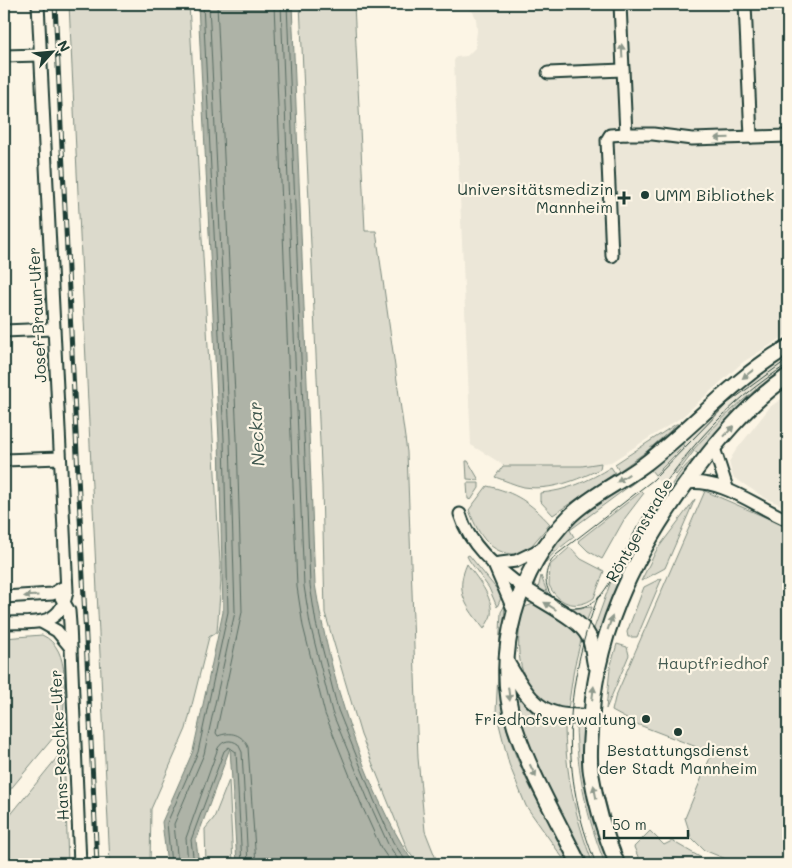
<svg xmlns="http://www.w3.org/2000/svg" width="792" height="868" viewBox="0 0 792 868" font-family="Mali,sans-serif">
<rect width="100%" height="100%" fill="#fcf5e5"/>
<filter id="ink" filterUnits="userSpaceOnUse"><feTurbulence type="fractalNoise" baseFrequency=".02" numOctaves="2"/><feDisplacementMap in="SourceGraphic" scale="10" xChannelSelector="R" yChannelSelector="G"/><feConvolveMatrix kernelMatrix="1 2 1 2 8 2 1 2 1" color-interpolation-filters="sRGB"/></filter>
<g filter="url(#ink)">
<g fill="#ece7d8">
<path d="M452 4H788V334L743 362 682 417 611 462 582 466 507 467 471 445 454 61 456 57 467 56 475 48 477 31 476 18 473 12 464 7 452 6Z"/>
<path d="M788 354V366L750 393 714 426 665 486 658 481 654 476 683 446 681 442 709 415 763 370Z"/>
<path d="M788 394V508L765 498 733 477 729 462 734 453 770 407Z"/>
</g>
<g fill="#dcdacc" stroke="#7e8c80">
<path d="M69 4H189L221 581 217 632 209 637 186 729 151 809 150 864H110Z"/>
<path d="M300 4H354L365 231H376L407 452 418 758 425 831 438 864H418L408 851 361 735 325 613 322 486Z"/>
<path d="M788 366 728 420 700 455 694 451 676 475 674 473C707 431 743 396 788 366Z"/>
<path d="M676 424H678L647 451 619 471 615 464Z"/>
<path d="M681 442 684 446 655 475 651 470 570 530 574 537C554 552 539 564 533 589L530 587C541 566 551 545 567 528 594 497 647 466 681 442Z"/>
<path d="M692 460 694 462 598 641 592 634 610 584 626 552 620 568 625 570C639 544 670 477 692 460Z"/>
<path d="M466 461H468L479 480 467 479Z"/>
<path d="M601 463 600 469C577 480 551 491 524 487 515 485 504 480 495 477L503 466H582Z"/>
<path d="M611 467 615 473 553 515 540 501V493C566 491 589 481 611 467Z"/>
<path d="M467 483H479V488L471 500 468 499Z"/>
<path d="M487 486C515 492 531 503 550 524L526 552C521 555 517 554 511 554 487 551 477 531 469 510Z"/>
<path d="M642 491 644 493 625 518 602 559 588 551 578 541Z"/>
<path d="M705 491 788 527V864H738L704 850 691 837 685 818 712 753 634 723 612 711 615 698Z"/>
<path d="M695 499 665 568 641 581 656 551Z"/>
<path d="M570 547 581 559 604 571 594 598C576 611 557 603 549 585L550 565Z"/>
<path d="M469 555 499 592 501 598 497 607 489 588 469 560 467 556Z"/>
<path d="M467 564C476 577 494 597 491 615 490 619 486 625 484 629 467 607 454 593 467 564Z"/>
<path d="M541 576 549 597 567 609 592 607 585 625 537 593Z"/>
<path d="M662 578 637 637H628L627 632 644 587Z"/>
<path d="M536 603 577 629 582 636 574 668 568 709C529 705 516 669 519 634 520 625 520 615 525 607Z"/>
<path d="M505 605C503 642 498 678 504 715 512 765 549 819 572 864H567L526 806 509 764 496 712 501 612Z"/>
<path d="M42 635C73 649 63 697 63 726L4 797V638Z"/>
<path d="M617 644 627 647 629 655 606 709 610 668Z"/>
<path d="M514 687 542 716 565 722C565 773 575 817 593 864H585L531 753 523 734Z"/>
<path d="M576 724 584 726C583 773 590 821 609 864H605C587 818 577 774 576 724Z"/>
<path d="M64 749 68 864H4V823Z"/>
<path d="M229 780 233 864H206L205 829 214 818Z"/>
<path d="M599 784H601L615 836 625 864H623L612 836Z"/>
<path d="M650 831 664 845 672 841 712 864H641L634 847Z"/>
</g>
<path fill="#aeb3a7" stroke="#758479" d="M198 4H292L315 584C330 677 362 784 414 864H237L230 748 196 841 199 864H167L162 822 193 751 223 612 219 440Z"/>
<g fill="none" stroke-linecap="round" stroke-linejoin="round">
<g stroke="#586c62" stroke-width="1">
<path d="M217 4 237 439 242 612 216 733 218 736C231 731 242 734 248 747L256 864"/>
<path d="M274 4 297 587 303 626 325 714 362 806 381 848 392 864"/>
<path d="M281 4 304 586 310 624 332 712 369 802 388 844 401 864"/>
<path d="M287 4 310 585 316 623 338 710 374 800 393 842 408 864"/>
<path d="M171 864 167 823 198 752 228 612 224 439 203 4"/>
<path d="M178 864 174 824 204 754 235 612 230 439 209 4"/>
<path d="M188 864 186 838 218 748C223 740 231 739 238 744L242 752 248 864"/>
<path d="M194 864 191 840 224 751 229 747 236 752 242 864"/>
</g>
<defs>
<g id="minor">
<path d="M620 4 626 134H653L692 139 788 136"/>
<path d="M745 4 751 137"/>
<path d="M4 56 40 55"/>
<path d="M548 73 623 70"/>
<path d="M612 256 607 140 610 135 626 134"/>
<path d="M4 331 53 329"/>
<path d="M714 448 727 488"/>
<path d="M4 460 60 458"/>
<path d="M687 483C724 479 754 506 788 520"/>
<path d="M460 514C470 547 495 566 522 587"/>
<path d="M493 564 516 561 543 548"/>
<path d="M495 567 514 611"/>
<path d="M58 592 69 611 70 624 80 864"/>
<path d="M4 597 52 594 62 588"/>
<path d="M41 622 57 631 71 648"/>
<path d="M4 623C34 622 61 628 67 591L38 4"/>
</g>
<g id="major">
<path d="M522 587C540 601 580 618 589 637 593 645 593 656 595 664"/>
<path d="M507 663C520 684 532 710 559 715 569 717 580 716 591 717"/>
<path d="M579 864C557 819 531 775 515 727 492 654 517 569 571 515 594 493 624 481 649 461 696 424 736 377 788 347"/>
<path d="M617 864C605 835 596 805 591 773 589 760 590 745 591 732 592 640 632 559 685 485 714 445 747 404 788 376"/>
</g>
</defs>
<use href="#minor" stroke="#1f3d34" stroke-width="15"/>
<use href="#major" stroke="#1f3d34" stroke-width="18"/>
<use href="#minor" stroke="#fcf5e5" stroke-width="11"/>
<use href="#major" stroke="#fcf5e5" stroke-width="14"/>
<g stroke="#1f3d34" stroke-width="1">
<path d="M788 359 728 403 653 480 556 555C528 585 564 625 596 600 612 587 627 544 639 524 677 460 724 404 788 364"/>
<path d="M596 864C559 773 564 688 598 597"/>
</g>
<defs>
<path id="rail" d="M55 4 97 864"/>
</defs>
<use href="#rail" stroke="#1f3d34" stroke-width="5"/>
<use href="#rail" stroke="#fcf5e5" stroke-width="3" stroke-dasharray="9" stroke-linecap="butt"/>
</g>
<defs><path id="oneway-solid" d="M-6-.8H1V-3.2L6.5 0L1 3.2V.8H-6Z" transform="scale(1.25)"/></defs>
<g fill="#8e998c">
<use href="#oneway-solid" transform="translate(622 51) rotate(-93)"/>
<use href="#oneway-solid" transform="translate(722 138) rotate(178)"/>
<use href="#oneway-solid" transform="translate(748 374) rotate(142)"/>
<use href="#oneway-solid" transform="translate(729 431) rotate(-48)"/>
<use href="#oneway-solid" transform="translate(623 478) rotate(147)"/>
<use href="#oneway-solid" transform="translate(31 596) rotate(177)"/>
<use href="#oneway-solid" transform="translate(550 606) rotate(-148)"/>
<use href="#oneway-solid" transform="translate(610 623) rotate(-71)"/>
<use href="#oneway-solid" transform="translate(593 693) rotate(-83)"/>
<use href="#oneway-solid" transform="translate(509 694) rotate(83)"/>
<use href="#oneway-solid" transform="translate(533 771) rotate(64)"/>
<use href="#oneway-solid" transform="translate(595 792) rotate(-101)"/>
</g>
</g>
<g fill="#1f3d34" stroke="#fcf5e5" stroke-width="2">
<circle cx="645" cy="195" r="5"/>
<path d="M621.5 190.5h5v5h5v5h-5v5h-5v-5h-5v-5h5z"/>
<circle cx="646" cy="719" r="5"/>
<circle cx="678" cy="732" r="5"/>
</g>
<g text-anchor="middle" stroke-width="4.5" stroke-linejoin="round" paint-order="stroke">
<g font-size="16" fill="#1f3d34" stroke="#fcf5e5" text-anchor="end">
<text x="613" y="195">Universitätsmedizin<tspan x="613" dy="18">Mannheim</tspan></text>
<text x="655" y="201" text-anchor="start">UMM Bibliothek</text>
<text x="636" y="725">Friedhofsverwaltung</text>
<text x="678" y="756" text-anchor="middle">Bestattungsdienst<tspan x="678" dy="18">der Stadt Mannheim</tspan></text>
</g>
<g font-size="16" fill="#1f3d34" stroke="#fcf5e5">
<text transform="translate(37 315) rotate(-93)" y="6">Josef-Braun-Ufer</text>
<text transform="translate(639 530) rotate(-60)" y="6">Röntgenstraße</text>
<text transform="translate(59 745) rotate(-93)" y="6">Hans-Reschke-Ufer</text>
</g>
<g font-size="16" fill="#455c52" stroke="#fcf5e5">
<text x="713" y="669">Hauptfriedhof</text>
</g>
<g font-size="18" font-style="italic" fill="#435a51" stroke="#fcf5e5">
<text transform="translate(257 434) rotate(-93)" y="6">Neckar</text>
</g>
</g>
<rect width="792" height="868" fill="none" stroke="#fcf5e5" stroke-width="20"/>
<rect x="10" y="10" width="772" height="848" fill="none" stroke="#1f3d34" stroke-width="2" filter="url(#ink)"/>
<g transform="translate(52 52) rotate(63)" stroke="#fcf5e5" stroke-width="4" paint-order="stroke">
<path d="M0-4L9 19L0 12L-9 19Z" fill="#1f3d34"/>
<text y="-8" font-size="14" font-weight="bold" text-anchor="middle" fill="#1f3d34">N</text>
</g>
<path d="M604 830v8h84v-8" fill="none" stroke="#1f3d34" stroke-width="2.5"/>
<text x="612" y="830" font-size="15" fill="#1f3d34" stroke="#fcf5e5" stroke-width="4" paint-order="stroke">50 m</text>
</svg>
